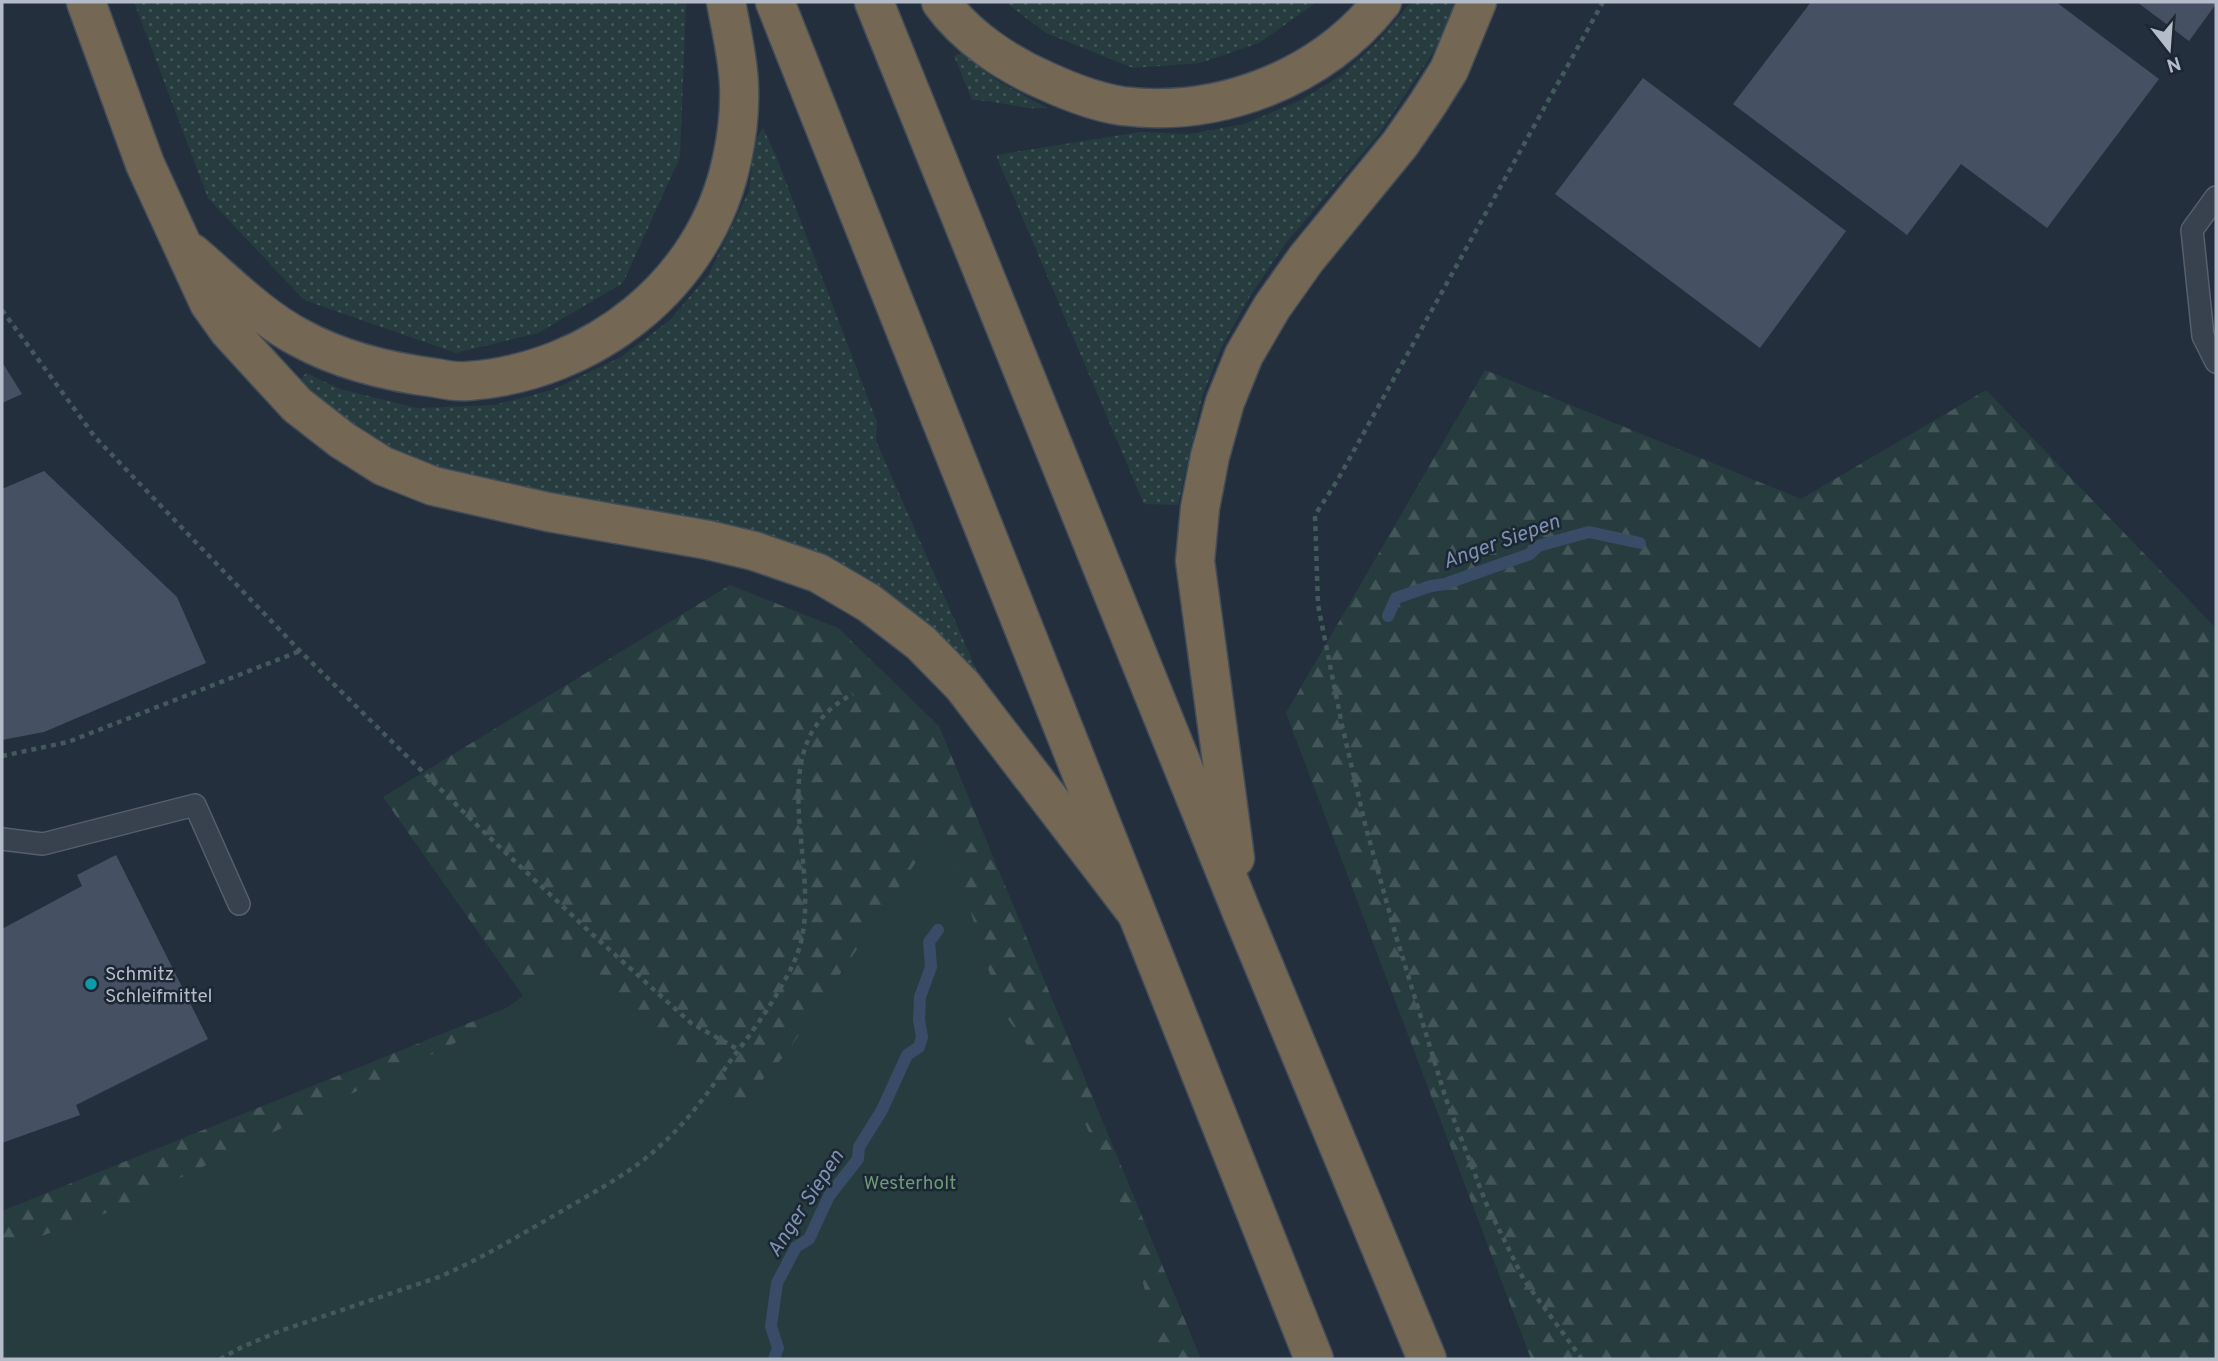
<svg xmlns="http://www.w3.org/2000/svg" width="2218" height="1361" viewBox="0 0 2218 1361" font-family="Overpass,sans-serif">
<defs>
<pattern id="grass-dots" width="8" height="8" patternUnits="userSpaceOnUse" patternTransform="scale(1.75)"><rect width="8" height="8" fill="#263c3f"/><path d="M2 2h.1M6 6h.1" fill="none" stroke="#435659" stroke-width="1.8" stroke-linecap="round"/></pattern>
<pattern id="forest-firs" width="22" height="20" patternUnits="userSpaceOnUse" patternTransform="scale(1.75)"><rect width="22" height="20" fill="#263c3f"/><path d="M5 1l3.5 6h-7zM16 11l3.5 6h-7z" fill="#435659"/></pattern>
</defs>
<rect width="100%" height="100%" fill="#242f3e"/>
<g fill="url(#grass-dots)">
<path d="M134 2H686L680 157 623 283 538 333 456 353 304 300 208 198Z"/>
<path d="M1005 2H1317L1259 43 1200 63 1133 68 1046 33Z"/>
<path d="M1411 2H1456L1442 39 1379 134 1285 244 1247 301 1221 348 1202 397 1178 505 1144 504 996 155 1140 132 1189 134 1244 124 1301 100 1342 75 1378 41Z"/>
<path d="M963 53 998 81 1047 108C1021 110 997 100 972 100L954 56Z"/>
<path d="M763 128 776 156 877 422 876 441 977 671 967 667 938 637 578 500 417 463 330 408 298 383 306 373 340 389 417 408 494 405 552 390 621 357 670 320 709 274 749 191 755 141Z"/>
</g>
<g fill="url(#forest-firs)">
<path d="M1485 370 1801 499 1986 390 2216 628V1359H1531L1286 713Z"/>
<path d="M730 585 838 628 939 726 1201 1359H2V1211L526 1000 383 797Z"/>
</g>
<path fill="#263c3f" d="M943 822 1001 1010 1083 1119 1126 1215 1162 1359H2V1250L115 1210 463 1039 580 955 734 1111 786 1054Z"/>
<g fill="none" stroke-linecap="round" stroke-linejoin="round">
<g stroke="#394c67" stroke-width="12">
<path d="M1388 616 1396 598 1431 586 1445 584 1530 554 1538 546 1589 532 1640 543"/>
<path d="M774 1359 778 1348 771 1326 777 1283 796 1247 809 1239 829 1196 858 1159 859 1147 882 1110 907 1055 919 1047 922 1037 919 1020 920 997 931 967 929 942 938 930"/>
</g>
</g>
<g fill="#455162">
<path d="M1811 2H2056L2159 79 2047 228 1961 164 1907 235 1733 104Z"/>
<path d="M2137 2H2216V4L2189 41Z"/>
<path d="M1643 78 1846 231 1760 348 1555 194Z"/>
<path d="M2 362 22 394 2 403Z"/>
<path d="M44 471 177 597 206 663 44 732 2 740V489Z"/>
<path d="M116 855 208 1039 76 1105 80 1115 2 1143V929L82 886 77 875Z"/>
</g>
<g fill="none" stroke-linecap="round" stroke-linejoin="round">
<defs>
<g id="lane">
<path d="M2216 197 2192 230 2203 336 2216 362"/>
<path d="M2 839 43 844 195 805 239 904"/>
</g>
<g id="highway">
<path d="M86 2 145 164 209 303 229 331 297 405 342 440 383 466 433 486 548 512 708 540 754 551 818 573 869 603 921 643 963 686 1135 911"/>
<path d="M775 2 1314 1359"/>
<path d="M874 2 1242 913 1427 1359"/>
<path d="M941 2C966 37 1007 64 1046 81 1070 92 1096 102 1122 106 1219 118 1321 79 1382 2"/>
<path d="M192 253C226 282 260 317 300 338 342 361 389 372 436 378 446 380 457 382 468 381 592 372 706 285 732 159 737 136 740 109 739 85 738 58 731 29 726 2"/>
<path d="M1235 858 1195 561 1200 508 1210 456 1225 402 1244 355 1272 307 1306 259 1400 144 1427 105 1449 70 1477 2"/>
</g>
</defs>
<use href="#lane" stroke="#565f6c" stroke-width="24"/>
<use href="#highway" stroke="#434c59" stroke-width="41"/>
<g stroke="#44595c" stroke-width="4.5" stroke-dasharray="5 5" stroke-linecap="butt">
<path d="M2 310 95 437 300 651 489 837 592 934 691 1023 739 1050"/>
<path d="M2 756 68 742 300 651"/>
<path d="M220 1359 242 1347 280 1331 439 1277C481 1259 520 1235 560 1212 594 1192 631 1173 661 1145 687 1122 708 1093 728 1064 752 1032 777 999 794 962 833 878 749 748 853 694"/>
<path d="M1582 1359 1524 1280 1486 1203 1446 1099 1396 936 1365 824 1342 725 1318 605 1315 515 1337 481 1603 2"/>
</g>
<use href="#lane" stroke="#38414e" stroke-width="21"/>
<use href="#highway" stroke="#746855" stroke-width="38"/>
</g>
<circle fill="#0f9aa8" stroke="#1d2633" stroke-width="2.5" cx="91" cy="984" r="7"/>
<g text-anchor="middle" stroke-width="5" stroke-linejoin="round" paint-order="stroke">
<g font-size="19" fill="#b4bcc9" stroke="#1d2633" text-anchor="start">
<text x="105" y="980">Schmitz<tspan x="105" dy="22">Schleifmittel</tspan></text>
</g>
<g font-size="19" fill="#6b9a76" stroke="#1d2633">
<text x="910" y="1189">Westerholt</text>
</g>
<g font-size="21" font-style="italic" fill="#7c92b1" stroke="#1d2633">
<text transform="translate(1501 541) rotate(-20)" y="7">Anger Siepen</text>
<text transform="translate(805 1203) rotate(-57)" y="7">Anger Siepen</text>
</g>
</g>
<rect width="2218" height="1361" fill="none" stroke="#b4bcc9" stroke-width="7"/>
<g transform="translate(2169 49) rotate(163)" stroke="#1d2633" stroke-width="5" paint-order="stroke">
<path d="M0-5L12 26L0 18L-12 26Z" fill="#b4bcc9"/>
<text y="-10" font-size="19" font-weight="bold" text-anchor="middle" fill="#b4bcc9">N</text>
</g>
</svg>
